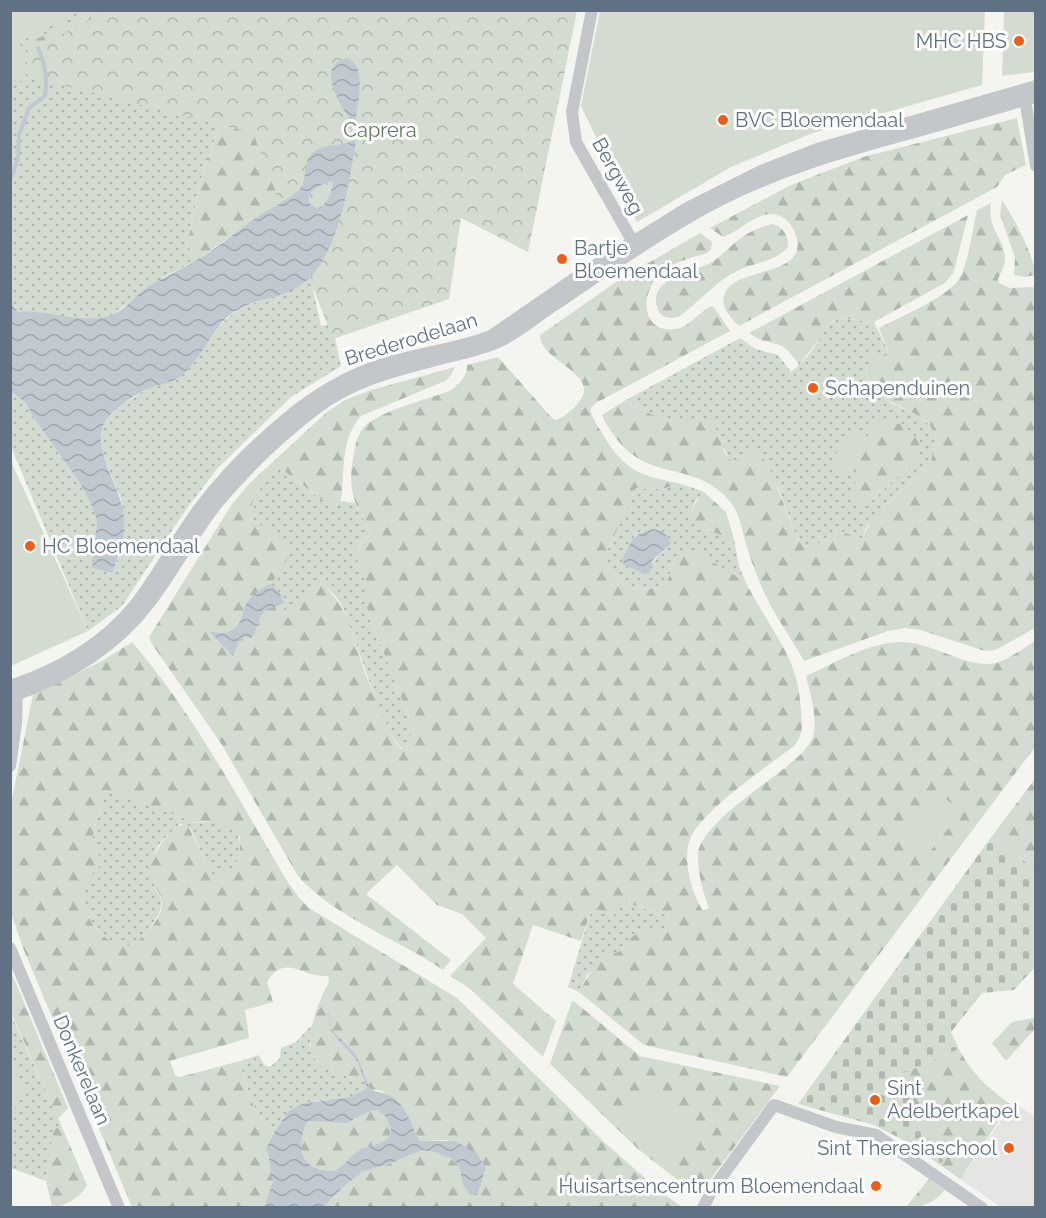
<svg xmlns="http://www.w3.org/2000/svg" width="1046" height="1218" viewBox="0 0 1046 1218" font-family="Raleway,sans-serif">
<defs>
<pattern id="grass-dots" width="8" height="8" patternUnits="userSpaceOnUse" patternTransform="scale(1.5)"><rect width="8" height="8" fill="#d4dcd1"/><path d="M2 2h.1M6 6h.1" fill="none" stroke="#afb7af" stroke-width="1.8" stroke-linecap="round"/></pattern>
<pattern id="forest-firs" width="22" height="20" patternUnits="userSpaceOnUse" patternTransform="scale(1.5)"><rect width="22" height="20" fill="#d4dcd1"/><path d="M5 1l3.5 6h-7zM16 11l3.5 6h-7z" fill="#afb7af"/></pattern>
<pattern id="cemetery-stones" width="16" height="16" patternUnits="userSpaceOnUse" patternTransform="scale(1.5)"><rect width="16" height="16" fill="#d4dcd1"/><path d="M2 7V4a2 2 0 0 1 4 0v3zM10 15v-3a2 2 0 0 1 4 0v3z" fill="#afb7af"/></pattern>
<pattern id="park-crowns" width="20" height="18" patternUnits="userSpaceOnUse" patternTransform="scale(1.5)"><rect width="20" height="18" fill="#d4dcd1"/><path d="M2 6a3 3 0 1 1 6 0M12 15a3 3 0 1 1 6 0" fill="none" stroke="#afb7af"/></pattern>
<pattern id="water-waves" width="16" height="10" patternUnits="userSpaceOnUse" patternTransform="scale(1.5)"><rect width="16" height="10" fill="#bfc9cf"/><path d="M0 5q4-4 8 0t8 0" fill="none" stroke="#9fa8ae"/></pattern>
</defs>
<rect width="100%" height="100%" fill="#f4f5f0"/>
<path fill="#e5e6e4" d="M1014 1102 1035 1117V1207H1001L960 1179Z"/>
<g fill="url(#grass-dots)" fill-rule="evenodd">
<path d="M11 11H194L221 122 201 179 187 244 197 260 164 277 112 315 97 319H85L18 312 11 303Z"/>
<path d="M310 276 321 326 332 324 341 366 291 397 217 469 185 511 122 606 88 631 11 447 10 392 26 403 33 417 80 483 92 506 97 521 92 568 112 573 123 548 124 516 121 499 102 453 99 438 104 422 120 406 150 387 179 377 226 319 241 307 264 300Z"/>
<path d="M841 318 874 322 888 351 879 359 873 354 868 359 874 366 865 373 872 388 891 403 917 415 930 425 936 437 930 466 885 506 867 526 862 539C856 537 846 532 839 532 826 532 824 548 804 546L797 538 778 487 737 460 734 462 729 460 712 421C678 426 654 419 626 400L740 338 756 349 778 355 791 372C799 365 806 359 812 350 821 338 825 323 841 318ZM867 437 921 449 917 458 873 500 858 474Z"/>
<path d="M278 470H283L315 495 336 506 340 501 355 503 371 533 356 549C356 562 364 570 366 583 367 593 366 602 368 612L410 720C411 730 414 742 404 749 385 744 354 629 342 606 338 597 328 589 320 582L285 621 270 584 266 530 250 517C250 498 263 482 278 470Z"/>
<path d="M682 484 704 492 695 501 692 513 707 530 734 539 739 566 744 578C726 575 711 562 696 552L676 557 667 582C637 599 620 584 603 560L636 488 661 489ZM643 531 660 553 650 566 622 559 635 536Z"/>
<path d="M105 788 184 818 187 824C202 822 220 818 233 828 243 837 242 857 234 867 229 874 220 875 213 877L190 828 180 824C172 832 159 841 155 852 153 858 150 872 152 879 160 903 169 899 152 925 148 931 143 938 137 942 110 959 80 914 83 891 84 882 91 874 97 867L95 849 91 843Z"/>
<path d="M623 902 669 916 665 935 652 929 630 939 622 950 605 958 587 975 579 992 568 987 592 908Z"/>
<path d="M10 1012 61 1125 54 1131 46 1181 11 1168Z"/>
<path d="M312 1025 310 1046 332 1071 365 1079 367 1088 349 1097 331 1100 317 1101 288 1112 273 1133C251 1108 247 1093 240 1061L259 1055 264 1065 270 1067 280 1058 281 1048 296 1042Z"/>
</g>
<g fill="url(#forest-firs)" fill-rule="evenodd">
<path d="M194 10 298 191 262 214 197 260 187 245 201 179 221 122Z"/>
<path d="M92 11H106L28 52 25 45Z"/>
<path d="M1017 118 1026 165 1005 175 997 187 739 326C731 318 719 306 725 293 736 267 805 277 797 239 795 230 790 222 782 217 762 205 740 232 723 237L710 228 791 185 863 157Z"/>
<path d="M1002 200C1012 215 1036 258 1035 275L1025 277 1014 275 1015 257 1000 215Z"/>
<path d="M991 203C987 230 1003 235 1005 257 1006 265 1001 272 998 279L999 283 1010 288 1035 287V628L996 650 985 651 920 630 905 628 888 631 804 661C791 638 774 615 763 590 757 576 751 561 747 547 740 525 741 511 723 494 688 462 647 480 616 438 611 431 605 423 602 415L626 400C654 419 678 426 712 420 714 425 717 430 719 435 723 445 723 457 734 462L752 450C761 453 765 461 770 469L797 538 804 546C824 548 826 532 839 532 846 532 855 537 862 539L872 518 930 466 936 437 930 425 917 415 877 395 865 373 874 366 868 359 873 354 879 359 888 351 879 328C898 318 948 297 959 279 969 261 972 231 977 210Z"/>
<path d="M968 215 955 267 953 273 945 283 874 322 842 318 833 321 799 365C780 334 772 350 749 333Z"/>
<path d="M771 224C782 225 789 236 788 247 775 262 757 262 741 269 718 279 700 301 680 316 673 319 666 319 660 314 641 278 693 273 712 262 722 256 731 245 741 238 750 231 761 227 771 224Z"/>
<path d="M700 233 712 242 711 249 707 253C691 258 672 262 660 274 640 293 640 334 676 329 689 327 699 312 711 306L714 307 730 331 596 403 590 409C593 420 599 428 605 438 627 473 643 476 682 484L661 489 636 488 603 560C620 584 637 599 667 582L676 557C682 554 687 550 694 552 708 554 723 574 744 578 758 610 788 646 796 678 799 688 800 700 801 711 802 725 804 734 794 746 767 767 703 809 690 839 682 859 692 894 703 911L709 908C703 891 697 872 698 853 701 825 764 785 786 767 796 759 809 748 813 736 818 717 810 695 806 676 835 663 869 642 901 642 932 641 971 672 999 662 1012 657 1024 648 1035 641V747L787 1077 644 1045 579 992 596 962 622 950 630 939 642 929H652L665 935 669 916 623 902 617 915 592 908 581 941 533 925 513 984 556 1021 543 1057 469 988 450 976 486 938 462 914 437 905 397 865 366 894 451 960 443 970C398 939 334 917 298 876L222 745 152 644 149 637 232 504 250 483 327 412 345 400 371 390 455 367 451 375 445 381 361 416C342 437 344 467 342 494L340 501 335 506H330L283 470H278C263 482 250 498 250 517L293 550 271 584C284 594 285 604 285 620L315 582H320C352 610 352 636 365 673 370 686 376 699 382 712 387 724 391 739 401 749L407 747 411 739 410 720 368 612 365 597 366 582 354 552 371 533C353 502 347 489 354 453 356 442 358 432 367 424 385 410 427 399 450 391 458 385 468 376 467 365L498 357 552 418 556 420C565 416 572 411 578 403 604 374 539 362 540 335L619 280Z"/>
<path d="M452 329 458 333 353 361 352 355Z"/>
<path d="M881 421C900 420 916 431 921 449L917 458 873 500 859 507 852 500C852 490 856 482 858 472 862 454 864 430 881 421Z"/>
<path d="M704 492 726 512 734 539C709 531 675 523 704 492Z"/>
<path d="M132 642C194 714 239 800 287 881L301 900 309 908 457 998 604 1142 661 1192 682 1207H324L343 1187 362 1172 392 1163 422 1150 434 1152 450 1158 459 1166 463 1185 481 1180 485 1173 463 1145 447 1140 420 1141 401 1105 382 1091 370 1089 360 1063 355 1053 332 1030 326 993 331 1032 357 1061 365 1079C350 1076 332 1074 320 1065 299 1048 318 1001 329 982L328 976C302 978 285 952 267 982L273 1002 245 1010 249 1038 170 1061 175 1075 180 1077 240 1061C247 1093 251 1108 273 1133 264 1149 272 1163 273 1180 274 1190 268 1199 264 1207H132L23 948 11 913V804L33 695 102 661ZM105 789 184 818 186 824C177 825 171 832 165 839 156 850 148 863 151 877 154 888 163 895 162 907 160 918 147 934 138 941 109 963 55 896 104 863L91 843ZM204 821C219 822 229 825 240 837 241 861 237 871 213 876L187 824Z"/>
<path d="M1035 779V869L992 836Z"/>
<path d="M10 969 68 1108 58 1119 11 1012Z"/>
<path d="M572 1001 575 1002 640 1056 780 1086 698 1196 638 1149 550 1064Z"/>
<path d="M1035 1018V1029L1006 1061 992 1043 1012 1022Z"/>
<path d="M959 1049C971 1073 988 1088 1010 1104L960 1179 940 1165 942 1160 899 1075Z"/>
<path d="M370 1110H377C383 1113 387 1117 389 1123 398 1144 370 1144 359 1150 350 1156 344 1166 334 1171 312 1172 298 1160 302 1139 303 1132 304 1126 308 1121L354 1120Z"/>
<path d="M61 1125 87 1185C82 1196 64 1208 52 1207L46 1181 49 1163H47L54 1130Z"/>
<path d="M929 1179 945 1190C933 1203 924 1208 906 1207Z"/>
</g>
<path fill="url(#cemetery-stones)" d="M992 836 1035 869V967L1014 990 982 993 951 1032 959 1049 899 1075 943 1161 940 1165 907 1142 874 1125 798 1104Z"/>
<path fill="url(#park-crowns)" d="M106 11H577L528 252 461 218 449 299 333 339 253 133 26 76 28 53Z"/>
<g fill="#d4dcd1">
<path d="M10 11H80L20 42 26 79 11 85Z"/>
<path d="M600 11H985L982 85 810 134 731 167 637 222 581 106Z"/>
<path d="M1004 11H1035V72L1002 76Z"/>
<path d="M852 430 870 442 847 477 829 465Z"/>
<path d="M10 459 88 631 11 666H10Z"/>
<path d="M934 790 962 811 925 858 897 837Z"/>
<path d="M11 1048 24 1094 11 1114H10Z"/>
<path d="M648 1091 697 1137 674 1164 624 1117Z"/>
</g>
<g fill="url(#water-waves)" fill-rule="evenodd">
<path d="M348 58C368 67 357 106 355 124L353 123C342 108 313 64 348 58Z"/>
<path d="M354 140 356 141C349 182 338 266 296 288 273 301 246 299 226 318 211 334 195 367 178 378 170 383 160 384 152 387 138 392 113 409 105 422 89 446 122 488 124 517 126 539 120 553 112 573L92 568 97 521 92 506 80 483 33 417 26 403 11 392V303L18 312C48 309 78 324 108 316 124 312 135 295 148 287 165 276 183 269 200 258 222 245 241 227 263 213 274 206 288 200 298 191 310 180 300 161 315 151 325 144 341 147 354 140ZM331 181 333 183 330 196 321 208 318 209 309 203C307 189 320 186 331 181Z"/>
<path d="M654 529 664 532 671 543 653 560 649 573 644 574 624 565 622 559C632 541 632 533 654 529Z"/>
<path d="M270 584 279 591 284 603C279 606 270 607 265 611 257 617 259 630 251 638L244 637 238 643 233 656 210 632C216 631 223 635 228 632 245 626 240 612 248 601 253 594 263 587 270 584Z"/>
<path d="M326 993 332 1030 355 1053 360 1063 370 1089C378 1093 385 1092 392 1097 408 1107 411 1126 420 1141H455L476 1152 486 1168 477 1195 470 1194 463 1185 459 1166 450 1158 434 1152 422 1150 392 1163 362 1172 343 1187 324 1207H264L273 1182 267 1147 274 1132 288 1112 301 1104 349 1097 367 1088 357 1061 331 1032ZM377 1110C383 1114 387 1117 389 1124 398 1144 370 1144 359 1150 350 1156 344 1166 334 1171 312 1172 298 1160 302 1139 303 1132 304 1126 308 1121L347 1123 370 1111Z"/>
</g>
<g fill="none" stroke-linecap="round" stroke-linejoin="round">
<path stroke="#bfc9cf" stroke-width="4" d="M11 178 18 158 19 135 29 108 45 96C48 79 45 63 38 48"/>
<g stroke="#c3c7ca" stroke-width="12">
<path d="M592 10 572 112 576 142 637 249"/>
<path d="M1024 93 1036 166"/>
<path d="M10 686C58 670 103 644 135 605 159 574 177 538 201 506 228 471 262 438 297 410 327 387 358 370 394 361 426 352 460 348 491 336L578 276 687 208 761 171 817 149 1036 86"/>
<path d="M10 697C65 678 115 649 150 602 175 569 193 533 219 501 248 467 281 435 317 408 355 379 401 369 447 357 464 353 483 349 500 341 519 332 537 316 556 304 605 271 654 236 705 208 773 171 844 151 918 131 957 120 996 108 1036 97"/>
<path d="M10 766 16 724 17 689"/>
<path d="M10 948 119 1208"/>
<path d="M703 1208 712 1190 774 1105 836 1127 876 1135 982 1208"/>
</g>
</g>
<g fill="#f05c14" stroke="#fff" stroke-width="2">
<circle cx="1019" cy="41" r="6"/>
<circle cx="723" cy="120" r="6"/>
<circle cx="562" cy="259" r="6"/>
<circle cx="813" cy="388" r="6"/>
<circle cx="30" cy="546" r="6"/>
<circle cx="875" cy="1100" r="6"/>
<circle cx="1009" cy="1148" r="6"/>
<circle cx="876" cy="1186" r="6"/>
</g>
<g text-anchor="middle" stroke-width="6" stroke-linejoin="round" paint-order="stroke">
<g font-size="20" fill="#617184" stroke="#fff" text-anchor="start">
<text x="1007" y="48" text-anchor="end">MHC HBS</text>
<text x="735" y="127">BVC Bloemendaal</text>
<text x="574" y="255">Bartje<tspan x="574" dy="23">Bloemendaal</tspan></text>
<text x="825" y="395">Schapenduinen</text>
<text x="42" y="553">HC Bloemendaal</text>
<text x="887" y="1095">Sint<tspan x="887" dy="23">Adelbertkapel</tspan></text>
<text x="997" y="1155" text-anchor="end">Sint Theresiaschool</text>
<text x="864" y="1193" text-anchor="end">Huisartsencentrum Bloemendaal</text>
</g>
<g font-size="20" fill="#637a60" stroke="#fff">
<text x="380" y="137">Caprera</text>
</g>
<g font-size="20" fill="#617184" stroke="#fff">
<text transform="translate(618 176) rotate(61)" y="7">Bergweg</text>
<text transform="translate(411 339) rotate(-17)" y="7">Brederodelaan</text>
<text transform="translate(82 1070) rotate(67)" y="7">Donkerelaan</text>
</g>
</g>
<rect width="1046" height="1218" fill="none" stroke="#617184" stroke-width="24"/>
</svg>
